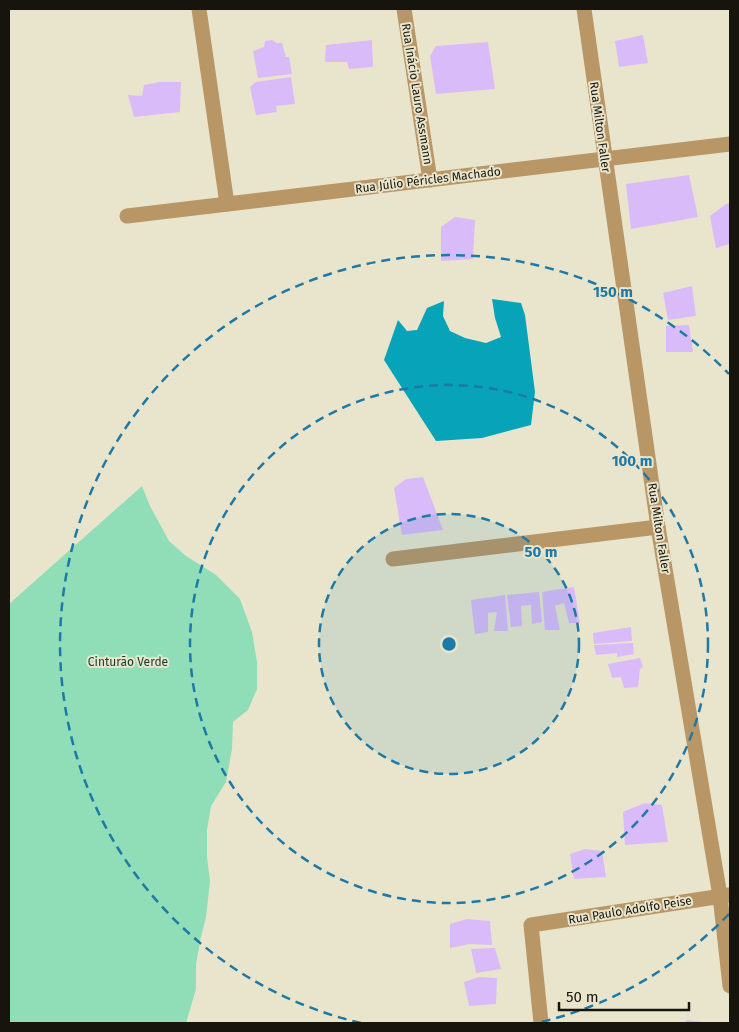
<svg xmlns="http://www.w3.org/2000/svg" width="739" height="1032" viewBox="0 0 739 1032" font-family="'Fira Sans',sans-serif">
<rect width="100%" height="100%" fill="#e9e5cd"/>
<path fill="#8fdeb7" d="M142 486 150 506 169 541 186 556 216 575 240 599 252 632 257 662V689L248 710 233 722 232 749 226 782 211 806 207 830V857L210 881 206 917 200 941 196 965V989L186 1023H9V604Z"/>
<path fill="#07a3b8" d="M492 299 521 303 525 315 535 392 531 425 482 438 436 441 384 360 398 320 407 331 417 330 427 308 444 301 443 316 450 331 465 338 486 343 501 337 495 318Z"/>
<g fill="#d9bbfa">
<path d="M643 35 648 63 619 67 615 41Z"/>
<path d="M272 40 277 43H282L286 57H289L292 74 258 78 253 51 264 47 265 41Z"/>
<path d="M372 40 373 67 349 69 347 62H325L326 45Z"/>
<path d="M488 42 495 89 436 94 430 56 436 46Z"/>
<path d="M291 77 295 104 276 106 277 112 256 115 250 87 256 82Z"/>
<path d="M160 82H181L180 112 134 117 128 95 142 96 144 85Z"/>
<path d="M689 175 698 217 631 229 626 184Z"/>
<path d="M730 203V244L716 248 710 216 726 204Z"/>
<path d="M455 217 475 220 473 259 441 261V227Z"/>
<path d="M692 286 696 316 668 320 663 293Z"/>
<path d="M689 325 693 352H666V326Z"/>
<path d="M423 477 443 530 402 535 394 488 406 479Z"/>
<path d="M574 587 580 623H569L564 603 555 606 560 630H545L542 592Z"/>
<path d="M539 592 542 622 532 624 531 605 521 606 522 626 511 627 507 595Z"/>
<path d="M505 595 508 631H494L497 612 488 613V632L475 634 471 600Z"/>
<path d="M631 627 632 641 594 644 593 633Z"/>
<path d="M633 643 634 654 617 657V653L596 655 594 645Z"/>
<path d="M640 658 643 667 640 669 638 687 624 688 621 677 612 678 608 664Z"/>
<path d="M645 803 662 805 668 842 625 845 623 813 625 811Z"/>
<path d="M585 849 602 851 606 877 574 879 570 854Z"/>
<path d="M467 919 490 921 492 945 470 944 450 948V924Z"/>
<path d="M495 948 501 969 476 973 471 949Z"/>
<path d="M479 977 497 978 496 1004 469 1006 464 982Z"/>
<path d="M687 1020 704 1022V1023H684Z"/>
</g>
<g fill="none" stroke-linecap="round" stroke-linejoin="round">
<g stroke="#b99665" stroke-width="15">
<path d="M199 9 227 204"/>
<path d="M404 9 430 180"/>
<path d="M584 9 658 527 720 896 730 986"/>
<path d="M127 216 730 144"/>
<path d="M393 559 658 527"/>
<path d="M541 1023 531 925 729 895"/>
</g>
</g>
<circle cx="449" cy="644" r="130" fill="#1d79a7" fill-opacity=".12"/>
<g fill="none" stroke="#1d79a7" stroke-width="2.5" stroke-dasharray="9 6">
<circle cx="449" cy="644" r="130"/>
<circle cx="449" cy="644" r="259"/>
<path d="M729 914A389 389 0 0 1 537 1023M361 1023A389 389 0 1 1 729 374"/>
</g>
<g text-anchor="middle" stroke-width="4" stroke-linejoin="round" paint-order="stroke">
<g font-size="12" fill="#16140c" stroke="#e9e5cd">
<text transform="translate(417 94) rotate(81)" y="4">Rua Inácio Lauro Assmann</text>
<text transform="translate(600 127) rotate(82)" y="4">Rua Milton Faller</text>
<text transform="translate(428 180) rotate(-7)" y="4">Rua Júlio Péricles Machado</text>
<text transform="translate(659 528) rotate(81)" y="4">Rua Milton Faller</text>
<text transform="translate(630 910) rotate(-9)" y="4">Rua Paulo Adolfo Peise</text>
</g>
<g font-size="12" fill="#113c2a" stroke="#e9e5cd">
<text x="128" y="666">Cinturão Verde</text>
</g>
</g>
<circle cx="449" cy="644" r="8" fill="#1d79a7" stroke="#e9e5cd" stroke-width="2.5"/>
<g font-size="15" text-anchor="middle" font-weight="bold" fill="#1d79a7" stroke="#e9e5cd" stroke-width="4" stroke-linejoin="round" paint-order="stroke">
<text x="613" y="297">150 m</text>
<text x="632" y="466">100 m</text>
<text x="541" y="557">50 m</text>
</g>
<rect width="739" height="1032" fill="none" stroke="#16140c" stroke-width="20"/>
<path d="M559 1002v8h130v-8" fill="none" stroke="#16140c" stroke-width="2.5"/>
<text x="566" y="1002" font-size="15" fill="#16140c" stroke="#e9e5cd" stroke-width="4" paint-order="stroke">50 m</text>
</svg>
